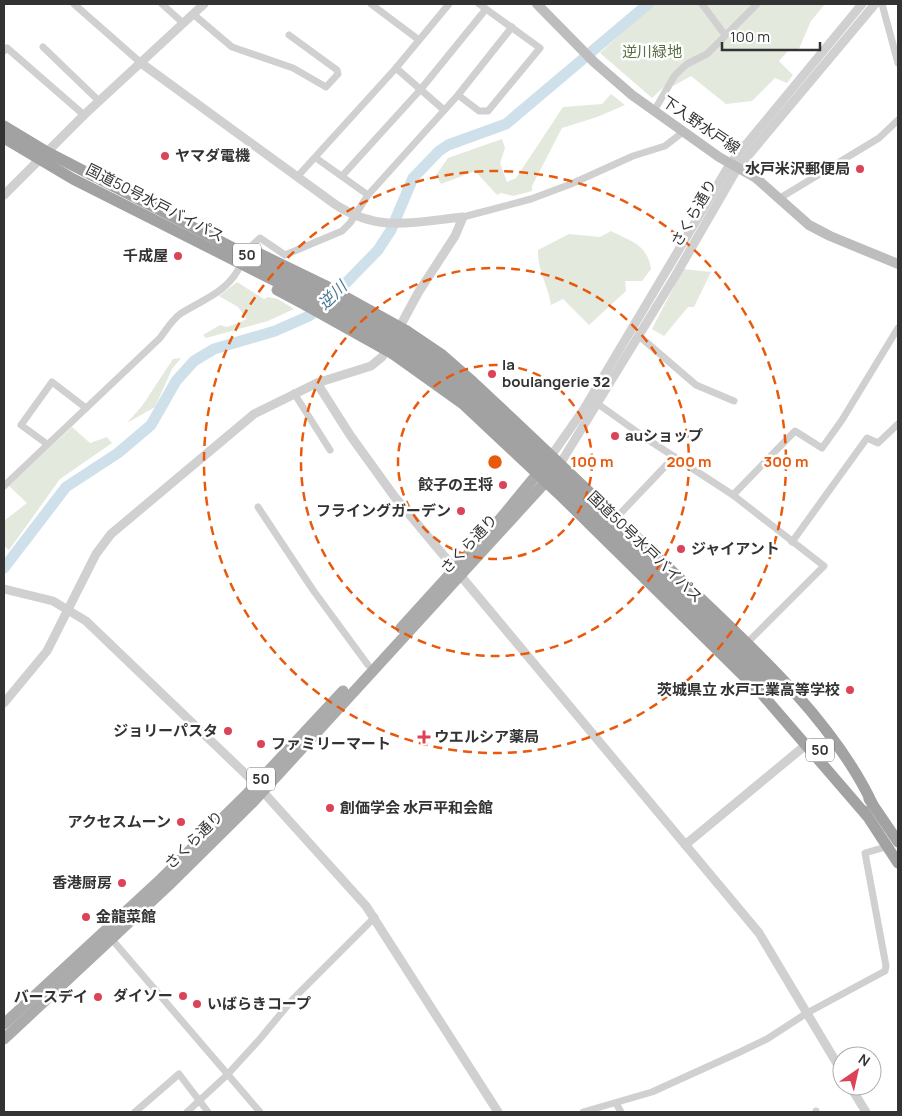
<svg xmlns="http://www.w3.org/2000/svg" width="902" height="1116" viewBox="0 0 902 1116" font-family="Manrope,'Noto Sans JP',sans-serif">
<rect width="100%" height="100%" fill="#fff"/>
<g fill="#e4e9dd">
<path d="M654 4H825L811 21 798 51H788L779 61 793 75 787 83 775 78 752 101 726 104 691 76 673 86 668 83 652 98 600 53Z"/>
<path d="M611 94 625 105 597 117 562 128 532 186V191L513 196 501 193 497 195 475 171 441 184 436 175 448 158 502 139 505 148 500 163 507 182 516 178 563 107 602 104Z"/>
<path d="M611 231C632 242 647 244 651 269L642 281H625L626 291 589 325 563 299 551 305C548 285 537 269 538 250L569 234 600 237Z"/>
<path d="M683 269 711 272 694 307H688L664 336 652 329Z"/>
<path d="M237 282 264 299 268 297 278 299 294 309 268 321 206 338 203 335 220 325 227 327 247 319 238 307 219 296Z"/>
<path d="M181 358 172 369 155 407 127 423 142 406 173 359Z"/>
<path d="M72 427 90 443 107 437 112 443 60 479 9 550 4 546V521L27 503 9 486Z"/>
</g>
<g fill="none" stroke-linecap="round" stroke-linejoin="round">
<path stroke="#cee1ea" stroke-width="11" d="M4 568 66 487 118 453 151 425 176 381 194 361 214 349 275 331 309 316 342 287 378 250 391 230 413 178 439 151 448 145 506 124 648 4"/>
<g stroke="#d0d0d0" stroke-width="7">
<path d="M74 4 141 63"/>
<path d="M162 4 183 23"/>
<path d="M371 4 419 40"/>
<path d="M702 4 725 35"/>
<path d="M882 4 898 63"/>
<path d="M193 14 232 47 293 68 326 87 338 74 337 70 289 35"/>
<path d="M43 47 99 101"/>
<path d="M4 51 7 48 84 115"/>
<path d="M396 68 444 110"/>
<path d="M458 95 479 111H488L540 48 479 4"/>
<path d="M654 111 675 75 687 64 707 54 757 4"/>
<path d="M316 158 368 195"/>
<path d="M342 176 421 89 486 9"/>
<path d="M297 177 396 68 449 4"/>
<path d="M780 198 879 138 898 120"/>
<path d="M463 217 531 199 571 184 633 156 665 146 683 132"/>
<path d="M249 248 260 238 285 255 342 231 350 223 368 195 458 95 512 27"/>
<path d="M639 336 696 385 734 401"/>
<path d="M294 393 330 450"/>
<path d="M598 404 647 439 733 495 824 566 747 643"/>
<path d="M47 444 21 425 52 382 86 408"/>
<path d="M4 486 160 338C166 330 172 320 180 314 202 300 225 293 238 270"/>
<path d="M733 495 795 431 822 448 842 420 898 328"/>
<path d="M258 507 313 590 368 665"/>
<path d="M616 518 674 457"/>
<path d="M792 542 867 438 878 443 898 424"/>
<path d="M109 936 260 1112"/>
<path d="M616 1103 621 1112"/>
<path d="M816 1111V1112"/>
<path d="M135 1112 179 1074 208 1112"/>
<path d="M187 1112 227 1075 259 1040 293 999 375 917"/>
<path d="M583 1112 652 1092 740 1052 767 1039 807 1013 885 971 886 966 865 853 889 846"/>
</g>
<g stroke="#d0d0d0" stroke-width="9">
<path d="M141 63 336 205C379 233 415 222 463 217L455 236 418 293 397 332"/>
<path d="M4 195 84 115 204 4"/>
<path d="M317 383 350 435 394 496 759 933 842 1072"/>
<path d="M551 456 584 409 730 164 862 4"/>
<path d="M560 464 674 278 737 169 875 4"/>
<path d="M4 589 53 601 86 621 256 784 366 906 498 1112"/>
<path d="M4 703 47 651 96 554 111 534 254 414 317 383 371 366 382 357 389 346"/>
<path d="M685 845 807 744"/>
<path d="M850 1086 866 1112"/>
</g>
<path stroke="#bdbdbd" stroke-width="10" d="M537 4 594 62 632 95 719 157 756 178 809 225 830 236 898 264"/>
<g stroke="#ababab" stroke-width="11">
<path d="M401 628 501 518 543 467"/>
<path d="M4 1024 161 879 246 795 343 691"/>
<path d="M4 1039 168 886 253 802 551 476"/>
</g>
<g stroke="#a2a2a2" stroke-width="11">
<path d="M4 126 47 152 319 292"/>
<path d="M4 138 73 179 313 300"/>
<path d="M256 252 326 286"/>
<path d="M277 290 307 306"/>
<path d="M407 331 441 354 473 382C541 445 607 509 674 573 743 639 832 717 873 805"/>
<path d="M393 354 463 404 562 497 761 693 867 816"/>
<path d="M869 799 898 842"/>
<path d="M864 811 898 863"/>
</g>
<g stroke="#a2a2a2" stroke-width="11">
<path d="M326 286 407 331"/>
<path d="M319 292 419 349 477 395 680 588 774 681"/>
<path d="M313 300 354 321 414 357 472 402 720 640 767 688"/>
<path d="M307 306 393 354"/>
</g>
</g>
<g fill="none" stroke="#e8590c" stroke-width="2.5" stroke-dasharray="9 6">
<circle cx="495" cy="462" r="97"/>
<circle cx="495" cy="462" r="194"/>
<circle cx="495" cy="462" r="291"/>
</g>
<g fill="#dc4357" stroke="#fff" stroke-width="2">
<circle cx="165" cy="156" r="5"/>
<circle cx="860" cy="169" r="5"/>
<circle cx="178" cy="256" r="5"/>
<circle cx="492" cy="374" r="5"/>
<circle cx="615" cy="436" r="5"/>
<circle cx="503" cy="485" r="5"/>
<circle cx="461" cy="511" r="5"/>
<circle cx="681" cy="549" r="5"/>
<circle cx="850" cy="690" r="5"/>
<circle cx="228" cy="731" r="5"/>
<path d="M421.5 729.5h5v5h5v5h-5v5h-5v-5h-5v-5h5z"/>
<circle cx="261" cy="744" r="5"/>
<circle cx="330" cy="808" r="5"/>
<circle cx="181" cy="822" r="5"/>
<circle cx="122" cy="883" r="5"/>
<circle cx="86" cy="917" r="5"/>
<circle cx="183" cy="996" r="5"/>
<circle cx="98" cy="997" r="5"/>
<circle cx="197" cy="1004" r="5"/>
</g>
<g text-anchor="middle" stroke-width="5" stroke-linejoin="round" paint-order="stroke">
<g fill="#fff" stroke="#707070" stroke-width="1">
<rect x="233" y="243.5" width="28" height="23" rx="4"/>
<rect x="806" y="738.5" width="28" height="23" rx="4"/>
<rect x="247" y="767.5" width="28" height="23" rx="4"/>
</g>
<g font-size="14" font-weight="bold" fill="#333">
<text x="247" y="260">50</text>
<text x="820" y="755">50</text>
<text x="261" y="784">50</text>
</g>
<g font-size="15" fill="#596d42" stroke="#fff">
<text x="652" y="57">逆川緑地</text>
</g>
<g font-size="15" fill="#333" stroke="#fff">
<text transform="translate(701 125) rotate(34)" y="5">下入野水戸線</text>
<text transform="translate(155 203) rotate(27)" y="5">国道50号水戸バイパス</text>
<text transform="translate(694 213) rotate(-60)" y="5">さくら通り</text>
<text transform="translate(469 544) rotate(-47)" y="5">さくら通り</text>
<text transform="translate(645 547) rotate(44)" y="5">国道50号水戸バイパス</text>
<text transform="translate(194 840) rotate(-45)" y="5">さくら通り</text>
</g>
<g font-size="15" font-weight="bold" fill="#333" stroke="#fff" text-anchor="end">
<text x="175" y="161" text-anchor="start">ヤマダ電機</text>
<text x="850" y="174">水戸米沢郵便局</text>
<text x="168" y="261">千成屋</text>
<text x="502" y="370" text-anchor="start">la<tspan x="502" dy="17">boulangerie 32</tspan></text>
<text x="625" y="441" text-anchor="start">auショップ</text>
<text x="493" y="490">餃子の王将</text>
<text x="451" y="516">フライングガーデン</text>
<text x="691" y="554" text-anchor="start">ジャイアント</text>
<text x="840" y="695">茨城県立 水戸工業高等学校</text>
<text x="218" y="736">ジョリーパスタ</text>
<text x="434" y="742" text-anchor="start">ウエルシア薬局</text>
<text x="271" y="749" text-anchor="start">ファミリーマート</text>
<text x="340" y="813" text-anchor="start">創価学会 水戸平和会館</text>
<text x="171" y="827">アクセスムーン</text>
<text x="112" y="888">香港厨房</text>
<text x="96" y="922" text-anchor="start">金龍菜館</text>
<text x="173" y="1001">ダイソー</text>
<text x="88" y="1002">バースデイ</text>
<text x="207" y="1009" text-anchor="start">いばらきコープ</text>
</g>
<g font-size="16" font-style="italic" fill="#447892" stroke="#fff">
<text transform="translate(332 295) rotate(-44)" y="6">逆川</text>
</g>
</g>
<circle cx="495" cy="462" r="8" fill="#e8590c" stroke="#fff" stroke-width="2.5"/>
<g font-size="15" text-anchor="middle" font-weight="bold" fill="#e8590c" stroke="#fff" stroke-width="5" stroke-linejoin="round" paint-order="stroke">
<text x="592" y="467">100 m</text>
<text x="689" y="467">200 m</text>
<text x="786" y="467">300 m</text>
</g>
<rect width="902" height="1116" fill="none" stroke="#333333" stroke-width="10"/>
<g transform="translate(857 1071) rotate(34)"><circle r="24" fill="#ffffff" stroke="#adadad"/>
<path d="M0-4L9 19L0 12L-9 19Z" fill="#dc4357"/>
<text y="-8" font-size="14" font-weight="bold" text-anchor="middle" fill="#333333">N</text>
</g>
<path d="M722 42v8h98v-8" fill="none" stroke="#333333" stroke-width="2.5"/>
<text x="730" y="42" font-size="15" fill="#333333" stroke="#ffffff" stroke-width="4" paint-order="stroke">100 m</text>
</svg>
